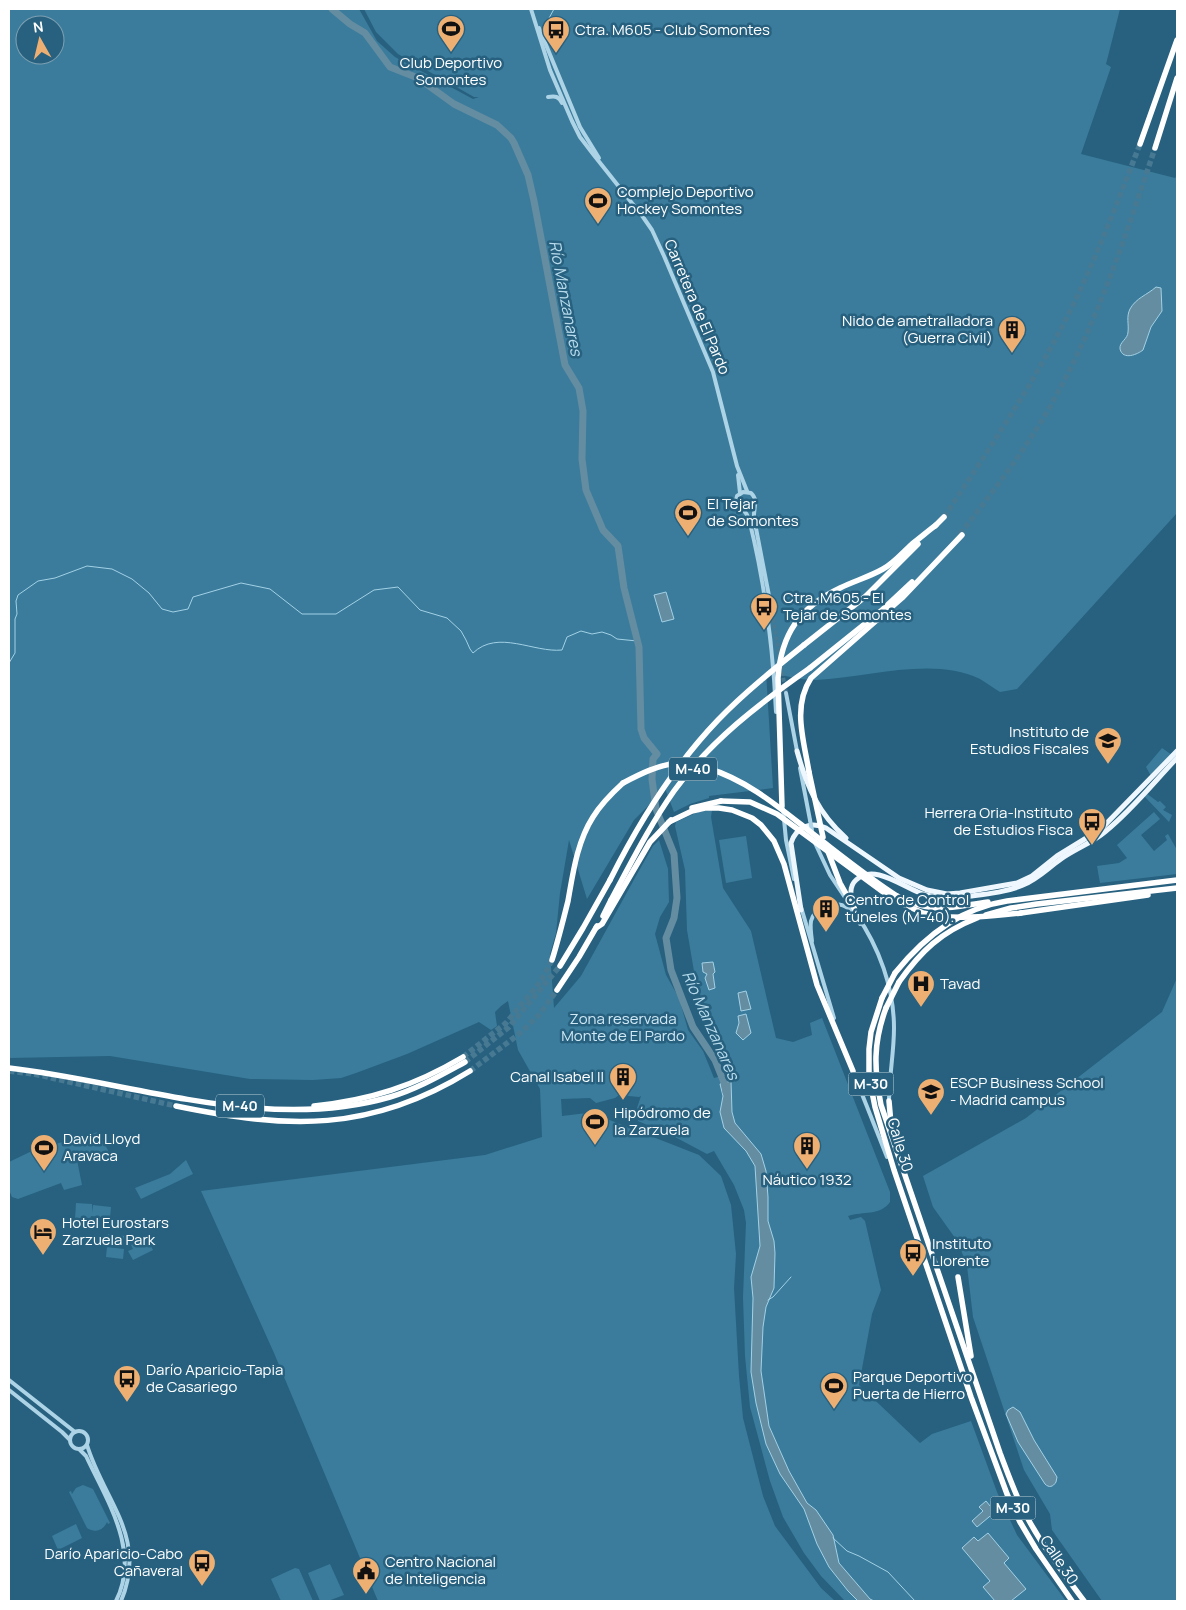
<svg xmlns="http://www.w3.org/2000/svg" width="1186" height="1610" viewBox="0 0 1186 1610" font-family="Manrope,sans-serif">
<rect width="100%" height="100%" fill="#27617f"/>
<g fill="#3b7c9c" fill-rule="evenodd">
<path d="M9 9H359L377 41 395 57 473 99 479 97H474L398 54 376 32 364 9H1120L1106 64 1111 67 1081 154 1175 178 1177 176V513L1017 689 1000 692C993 688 987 683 980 679 932 656 867 678 816 680 800 681 782 674 766 672L773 788 709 796V798L690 804 674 812 663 783V791L634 820 587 899 569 840 560 893 556 933 550 954 554 1008 581 976 636 876 653 846 659 840 668 869 669 902 660 917 655 934 666 975 679 998 688 1030 703 1051 714 1078 729 1074 696 983 687 930 685 870 675 826 676 822 698 812 712 810 711 817 723 888 751 931 776 1038 793 1042 812 1035 810 1023 822 1018 890 1192V1202C880 1216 863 1211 848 1216L850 1220 861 1217 865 1221 881 1290 872 1314 859 1385 920 1443 932 1434 971 1421 997 1492 1017 1535 1066 1601H845L821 1576 804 1553 783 1517 770 1481 750 1407 745 1356 743 1297 746 1223 744 1210 734 1185 714 1151 707 1154 675 1137 638 1121 637 1108 641 1096 639 1097 619 1095 615 1098 596 1103 590 1098 561 1099 562 1116 587 1113 602 1117 699 1155 721 1176 731 1205 736 1254 734 1288 739 1376 743 1418 763 1496 775 1526 821 1588 835 1601H378L274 1353 201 1191 485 1155 542 1137 540 1089 518 1050 508 1001 501 1006 495 1012 497 1026 491 1030 479 1022 407 1054 356 1073 341 1078 313 1080 250 1079 110 1056 9 1058ZM25 25H55V55H25Z"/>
<path d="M1162 748 1172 755 1151 776 1146 767Z"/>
<path d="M1146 793 1158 802 1160 801 1166 807 1163 810 1172 815 1169 822 1144 796Z"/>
<path d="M1154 812 1160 819 1141 835 1154 851 1167 840 1165 836 1168 834 1177 850V874L1100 883 1097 866 1119 863 1127 858 1117 845Z"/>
<path d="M746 836 752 878 726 883 719 840Z"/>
<path d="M1177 978V1601H1102L1052 1530 1050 1514 1024 1470 973 1317 967 1266 958 1242 933 1207 923 1176 1026 1118 1162 1012Z"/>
<path d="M98 1132 110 1154 77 1160 82 1185 64 1190 61 1183 18 1199 12 1197 9 1190V1162L34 1150Z"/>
<path d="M186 1160 193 1174 141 1199 135 1188 170 1174Z"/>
<path d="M76 1203 92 1204V1213L93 1205 111 1207 110 1218 91 1216 90 1220 75 1219Z"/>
<path d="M108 1234 125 1236 124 1245 107 1244Z"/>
<path d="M146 1237 153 1250 133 1260 128 1251 133 1249 131 1245Z"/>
<path d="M107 1247 124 1249 123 1259 106 1257Z"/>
<path d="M83 1485 93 1489 110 1523 108 1524 107 1522C103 1531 95 1533 87 1528L69 1492 71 1491 72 1494 76 1488Z"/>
<path d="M76 1524 82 1538 58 1550 52 1536Z"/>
<path d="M330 1564 344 1595 328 1601H320L308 1573Z"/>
<path d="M295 1568 299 1569 313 1601H281L271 1579Z"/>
</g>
<g fill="#658da2" stroke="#a2d1e6">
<path d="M1156 287 1161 288 1162 311 1151 327 1143 350C1138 354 1123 361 1120 349 1119 342 1128 339 1128 332 1129 324 1126 317 1130 309 1136 298 1147 295 1156 287Z"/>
<path d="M666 592 674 619 662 622 654 595Z"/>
<path d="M713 962 715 972 713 974 715 988 709 990 705 978 707 974 703 972 702 963Z"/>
<path d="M746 991 751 1009 741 1011 738 993Z"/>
<path d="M746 1014 751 1033 743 1040 736 1033 739 1023 738 1016Z"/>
<path d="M731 1081 732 1112 735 1123 761 1154 766 1171 768 1197V1221L774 1241 775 1253 774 1288 766 1307 763 1327 761 1371 769 1426 789 1471 807 1503 816 1510 833 1535 839 1563 870 1599 874 1601H858L848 1591 829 1567 817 1544 804 1509 780 1474 766 1444 756 1403 751 1372 753 1298 751 1277 760 1246 755 1166 746 1151 724 1128 720 1112 723 1096 720 1084Z"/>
<path d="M1013 1407 1020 1412 1034 1440 1057 1477 1056 1482C1053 1487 1049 1488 1045 1484L1018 1442 1006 1414 1008 1410Z"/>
<path d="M986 1501 995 1512 977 1527 972 1521 983 1511 979 1507Z"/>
<path d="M988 1533 1009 1558 1004 1563 1026 1589 1011 1601H995L983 1587 990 1581 962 1548 974 1537 978 1541Z"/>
</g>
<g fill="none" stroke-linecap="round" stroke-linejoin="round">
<g stroke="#a2d1e6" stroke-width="1">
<path d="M547 26 548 20 554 9"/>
<path d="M9 663 15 653V619L17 614 16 601 18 595 38 581 55 578 87 566 112 569 132 579 149 593 162 609 173 612 188 609 193 597 241 583 270 589 302 614H336L374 590 398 587 420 610 447 618 461 631 466 640 470 649 473 653C498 629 534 653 562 650L567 637 581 631 592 634 602 632 611 635 617 639 637 641"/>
<path d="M768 1300 773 1297 791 1277"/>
<path d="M833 1538 847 1551 859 1556 888 1572 915 1601"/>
</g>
<path stroke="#658da2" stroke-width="7" d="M332 9 350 24 365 33 390 67 418 78 454 104 497 125 511 138 514 143 528 175 534 201 565 365 579 388 583 411 582 459 586 490 603 530 618 546 624 588 639 647 641 729 644 738 657 754 653 759 652 779 656 809 674 854 677 898 674 918 666 938 671 970 693 1027 715 1060 725 1085 726 1092"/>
<g stroke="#477992" stroke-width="4" stroke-dasharray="4 2" stroke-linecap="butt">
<path d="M770 601 780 659"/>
<path d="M781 666 786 693"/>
</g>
<g stroke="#477992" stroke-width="5.5" stroke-dasharray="5.5 3" stroke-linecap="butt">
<path d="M944 517C991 446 1039 376 1076 299 1100 248 1120 196 1140 144"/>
<path d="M960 534C995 489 1030 444 1057 394 1100 316 1127 231 1155 148"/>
<path d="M463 1057 506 1023 541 981 552 960"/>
<path d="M465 1062 509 1027 560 966"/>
<path d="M9 1071 34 1074 176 1106"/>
<path d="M470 1071 519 1034 539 1015 557 990"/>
</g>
<g stroke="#add3e6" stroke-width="4">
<path d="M531 9 550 70 572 121 580 137 593 154 643 217 652 230 664 256 713 372 737 466 747 491"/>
<path d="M539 28 580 127 599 158"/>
<path d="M548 97C555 96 559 96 562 103"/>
<path d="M738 475 740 493"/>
<path d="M770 601 754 518C753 509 759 500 751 493L743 492 737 496C734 506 739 507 745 512 747 514 748 517 749 519 765 583 773 647 776 712"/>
<path d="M786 693 797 751"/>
<path d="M800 768 810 820"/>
<path d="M783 809 786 840 794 879"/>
<path d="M815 843 830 875 852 908"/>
<path d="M801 907 834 1018"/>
<path d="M856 914C879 947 894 988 894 1028 894 1053 889 1077 889 1101"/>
<path d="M812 941C811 934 810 927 811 921 815 906 836 900 848 908 853 912 857 919 860 924"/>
<path d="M852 1069 887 1157"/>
<path d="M9 1380 75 1432"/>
<path d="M9 1390 62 1432 69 1439"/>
<circle cx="79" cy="1440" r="9"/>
<path d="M87 1445C104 1501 148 1537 121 1601"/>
<path d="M80 1450 86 1456C107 1501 141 1551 116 1601"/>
</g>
<g stroke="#eef7fd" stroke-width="5">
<path d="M797 751C807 787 818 813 846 838"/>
<path d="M801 910 791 843C796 827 811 821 826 828L899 878 927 890 947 894 960 893 1017 883 1032 876 1057 856 1101 829 1177 751"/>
<path d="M857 915C853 904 846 889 856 880 875 862 906 890 926 895 941 899 957 899 971 896 988 894 1007 892 1023 885 1038 879 1048 868 1061 859 1075 849 1092 843 1106 831 1132 810 1154 782 1177 758"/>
</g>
<g stroke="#fff" stroke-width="5.5">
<path d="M1140 144 1177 40"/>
<path d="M1155 148 1177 78"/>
<path d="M935 526 944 517"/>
<path d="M804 645 866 596 918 544"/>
<path d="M810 668 881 611 912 582"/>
<path d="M809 772C804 741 792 707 811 678L902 598 962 535"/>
<path d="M782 806 778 678C781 634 800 607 840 588 854 581 869 577 883 569 894 563 902 553 912 544 920 538 928 531 936 525"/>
<path d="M692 808 721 801"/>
<path d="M669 822 692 811 705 808H719L732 810 752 818 761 825 774 841 784 864 817 985 853 1071"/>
<path d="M827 849 840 883 854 908"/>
<path d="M897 896C934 915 950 907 988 902"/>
<path d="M894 900 923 913 938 916"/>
<path d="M1021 913 1148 895"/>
<path d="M986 915 1011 908 1037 904 1177 888"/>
<path d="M603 916 611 900"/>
<path d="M596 928 602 924 650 842 671 820"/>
<path d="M552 960C558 941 563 921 568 901 573 873 577 842 593 817 601 804 612 793 623 783"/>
<path d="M560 966 583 928 610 880"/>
<path d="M895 973C924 937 960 908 1007 901L1177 880"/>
<path d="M899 982C921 951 941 932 977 918"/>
<path d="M557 990 579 957 597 926"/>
<path d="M882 998 871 1032 869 1049V1077L875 1107 894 1170 971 1397 1007 1494 1020 1522 1036 1549 1072 1601"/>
<path d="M886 1008C873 1043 874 1069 881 1105L1000 1453C1008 1474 1016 1497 1027 1517 1043 1547 1064 1574 1084 1601"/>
<path d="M9 1068C133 1082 265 1133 390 1097 417 1089 441 1075 465 1062"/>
<path d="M889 1101 891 1124"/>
<path d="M176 1106C288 1129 370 1133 470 1071"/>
<path d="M314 1106C371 1100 414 1086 463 1057"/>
<path d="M958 1277 971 1356"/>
</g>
<path stroke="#add3e6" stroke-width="4" d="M810 820 812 830"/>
<g stroke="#fff" stroke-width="5.5">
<path d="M809 772 823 837"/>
<path d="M623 783C640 774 658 765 677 763 687 762 698 765 707 768 750 781 782 810 817 837 843 857 869 878 897 896"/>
<path d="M721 801 750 802 777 814 894 900"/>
<path d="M610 880C639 822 673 767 718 720 744 693 774 669 804 645"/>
<path d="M611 900C631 863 650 825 674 791 710 741 760 703 810 668"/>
<path d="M938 916C966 919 993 916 1021 913"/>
<path d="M882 998 895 973"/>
<path d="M886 1008 899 982"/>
</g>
</g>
<defs>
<symbol id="stadium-pin" viewBox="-11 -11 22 30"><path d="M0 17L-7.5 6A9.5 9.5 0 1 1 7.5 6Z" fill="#eeaf73" stroke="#27617f"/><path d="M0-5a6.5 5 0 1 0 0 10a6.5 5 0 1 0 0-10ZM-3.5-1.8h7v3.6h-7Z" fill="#111"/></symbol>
<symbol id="bus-pin" viewBox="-11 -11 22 30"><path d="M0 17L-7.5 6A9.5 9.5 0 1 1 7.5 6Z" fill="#eeaf73" stroke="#27617f"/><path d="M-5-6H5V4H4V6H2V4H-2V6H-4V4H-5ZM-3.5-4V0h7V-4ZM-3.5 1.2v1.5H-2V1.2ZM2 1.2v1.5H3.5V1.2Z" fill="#111"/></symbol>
<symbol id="building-pin" viewBox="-11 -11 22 30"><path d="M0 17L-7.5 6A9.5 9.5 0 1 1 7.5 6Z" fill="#eeaf73" stroke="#27617f"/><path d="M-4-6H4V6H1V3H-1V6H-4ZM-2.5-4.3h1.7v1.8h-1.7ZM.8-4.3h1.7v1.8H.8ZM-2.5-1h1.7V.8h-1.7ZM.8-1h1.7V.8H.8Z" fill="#111"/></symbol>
<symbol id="university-pin" viewBox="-11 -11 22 30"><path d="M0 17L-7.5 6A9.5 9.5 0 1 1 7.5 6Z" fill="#eeaf73" stroke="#27617f"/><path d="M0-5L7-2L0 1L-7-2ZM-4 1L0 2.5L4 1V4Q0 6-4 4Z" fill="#111"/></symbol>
<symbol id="hospital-pin" viewBox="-11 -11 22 30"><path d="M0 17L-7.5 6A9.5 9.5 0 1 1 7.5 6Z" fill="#eeaf73" stroke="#27617f"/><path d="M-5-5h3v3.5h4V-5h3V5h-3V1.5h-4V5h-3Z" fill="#111"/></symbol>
<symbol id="hotel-pin" viewBox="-11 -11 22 30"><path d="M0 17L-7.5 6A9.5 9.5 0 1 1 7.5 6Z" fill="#eeaf73" stroke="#27617f"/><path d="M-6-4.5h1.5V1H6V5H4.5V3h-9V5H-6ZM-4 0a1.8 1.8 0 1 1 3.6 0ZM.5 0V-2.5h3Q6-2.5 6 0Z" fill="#111"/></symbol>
<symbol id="civic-pin" viewBox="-11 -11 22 30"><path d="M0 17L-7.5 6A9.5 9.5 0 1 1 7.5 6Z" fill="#eeaf73" stroke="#27617f"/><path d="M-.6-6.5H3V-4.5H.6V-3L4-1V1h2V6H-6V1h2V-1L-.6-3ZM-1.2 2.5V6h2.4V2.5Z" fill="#111"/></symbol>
</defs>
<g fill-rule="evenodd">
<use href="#stadium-pin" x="435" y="13" width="32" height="43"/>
<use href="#bus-pin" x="540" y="14" width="32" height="43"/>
<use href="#stadium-pin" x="582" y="185" width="32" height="43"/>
<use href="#building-pin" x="996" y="314" width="32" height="43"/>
<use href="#stadium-pin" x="672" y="497" width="32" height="43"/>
<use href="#bus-pin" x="748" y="591" width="32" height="43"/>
<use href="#university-pin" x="1092" y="725" width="32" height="43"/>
<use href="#bus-pin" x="1076" y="806" width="32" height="43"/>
<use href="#building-pin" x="810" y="893" width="32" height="43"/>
<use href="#hospital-pin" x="905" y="968" width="32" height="43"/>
<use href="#building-pin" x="607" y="1061" width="32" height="43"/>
<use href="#university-pin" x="915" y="1076" width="32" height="43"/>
<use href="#stadium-pin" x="579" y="1106" width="32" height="43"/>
<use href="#building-pin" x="791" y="1130" width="32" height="43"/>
<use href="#stadium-pin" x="28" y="1132" width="32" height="43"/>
<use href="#hotel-pin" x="27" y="1216" width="32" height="43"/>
<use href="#bus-pin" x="897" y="1237" width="32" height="43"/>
<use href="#bus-pin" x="111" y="1363" width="32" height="43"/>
<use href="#stadium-pin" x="818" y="1370" width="32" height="43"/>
<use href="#bus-pin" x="186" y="1547" width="32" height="43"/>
<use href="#civic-pin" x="350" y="1555" width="32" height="43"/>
</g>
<g text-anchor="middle" stroke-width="5" stroke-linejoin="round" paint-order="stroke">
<g fill="#27617f" stroke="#bed0d9" stroke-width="1">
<rect x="669" y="757.5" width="48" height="23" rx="4"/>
<rect x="848.5" y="1072.5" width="45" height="23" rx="4"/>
<rect x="216" y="1094.5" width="48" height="23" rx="4"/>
<rect x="990.5" y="1496.5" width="45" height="23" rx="4"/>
</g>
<g font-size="14" font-weight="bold" fill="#fff">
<text x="693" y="774">M-40</text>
<text x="871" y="1089">M-30</text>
<text x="240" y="1111">M-40</text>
<text x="1013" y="1513">M-30</text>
</g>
<g font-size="15" fill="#fff" stroke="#27617f" text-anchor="start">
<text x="575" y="35">Ctra. M605 - Club Somontes</text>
<text x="451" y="68" text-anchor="middle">Club Deportivo<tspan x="451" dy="17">Somontes</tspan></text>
<text x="617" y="197">Complejo Deportivo<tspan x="617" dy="17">Hockey Somontes</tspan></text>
<text x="993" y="326" text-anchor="end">Nido de ametralladora<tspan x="993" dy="17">(Guerra Civil)</tspan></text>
<text x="707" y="509">El Tejar<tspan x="707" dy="17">de Somontes</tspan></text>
<text x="783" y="603">Ctra. M605 - El<tspan x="783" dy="17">Tejar de Somontes</tspan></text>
<text x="1089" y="737" text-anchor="end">Instituto de<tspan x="1089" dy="17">Estudios Fiscales</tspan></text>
<text x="1073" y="818" text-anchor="end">Herrera Oria-Instituto<tspan x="1073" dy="17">de Estudios Fisca</tspan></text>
<text x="845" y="905">Centro de Control<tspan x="845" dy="17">túneles (M-40).</tspan></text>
<text x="940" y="989">Tavad</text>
<text x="604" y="1082" text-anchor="end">Canal Isabel II</text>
<text x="950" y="1088">ESCP Business School<tspan x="950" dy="17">- Madrid campus</tspan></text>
<text x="614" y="1118">Hipódromo de<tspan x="614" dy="17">la Zarzuela</tspan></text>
<text x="63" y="1144">David Lloyd<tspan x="63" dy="17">Aravaca</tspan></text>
<text x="807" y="1185" text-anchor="middle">Náutico 1932</text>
<text x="62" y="1228">Hotel Eurostars<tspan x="62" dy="17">Zarzuela Park</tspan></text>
<text x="932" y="1249">Instituto<tspan x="932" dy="17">Llorente</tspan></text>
<text x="146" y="1375">Darío Aparicio-Tapia<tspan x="146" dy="17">de Casariego</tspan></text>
<text x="853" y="1382">Parque Deportivo<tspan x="853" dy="17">Puerta de Hierro</tspan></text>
<text x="183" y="1559" text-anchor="end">Darío Aparicio-Cabo<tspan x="183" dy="17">Cañaveral</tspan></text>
<text x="385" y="1567">Centro Nacional<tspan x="385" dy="17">de Inteligencia</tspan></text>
</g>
<g font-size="15" fill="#fff" stroke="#27617f">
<text transform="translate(697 307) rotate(67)" y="5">Carretera de El Pardo</text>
<text transform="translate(900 1145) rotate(73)" y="5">Calle 30</text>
<text transform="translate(1059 1560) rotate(56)" y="5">Calle 30</text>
</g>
<g font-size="15" fill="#d0e9f5" stroke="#27617f">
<text x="623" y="1024">Zona reservada<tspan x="623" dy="17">Monte de El Pardo</tspan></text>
</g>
<g font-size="16" font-style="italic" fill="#b8dced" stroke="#27617f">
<text transform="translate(566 298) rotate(79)" y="6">Río Manzanares</text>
<text transform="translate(711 1025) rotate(66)" y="6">Río Manzanares</text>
</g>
</g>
<rect width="1186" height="1610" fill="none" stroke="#ffffff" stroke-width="20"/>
<g transform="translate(40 40) rotate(352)"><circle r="24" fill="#27617f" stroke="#7da0b2"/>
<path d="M0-4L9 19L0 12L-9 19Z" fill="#eeaf73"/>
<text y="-8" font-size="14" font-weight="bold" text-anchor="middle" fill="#ffffff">N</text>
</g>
</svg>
